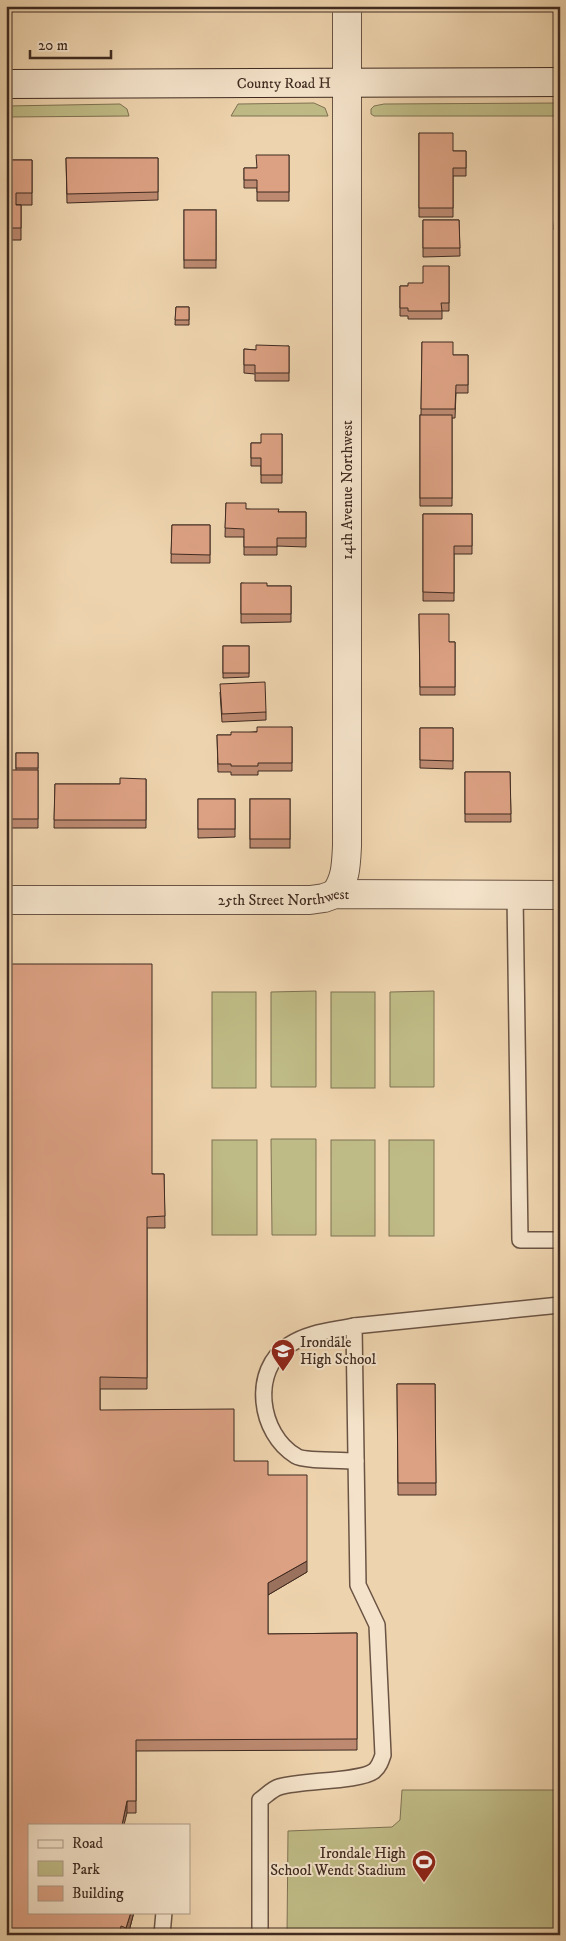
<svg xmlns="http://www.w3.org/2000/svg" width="566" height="1941" viewBox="0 0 566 1941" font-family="'IM FELL DW Pica',serif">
<rect width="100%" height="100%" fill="#eed4ae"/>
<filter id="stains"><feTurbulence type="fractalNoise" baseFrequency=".004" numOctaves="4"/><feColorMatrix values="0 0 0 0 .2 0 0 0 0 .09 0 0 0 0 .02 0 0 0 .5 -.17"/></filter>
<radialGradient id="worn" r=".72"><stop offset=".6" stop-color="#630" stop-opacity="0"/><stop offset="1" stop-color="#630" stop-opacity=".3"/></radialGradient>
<g fill="#bfbb86" stroke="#7f7253">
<path d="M314 103 325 108 328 116H231L238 104Z"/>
<path d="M560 103V116H374L371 114V109L374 106 384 104Z"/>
<path d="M120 104 127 109 129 116 6 117V106Z"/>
<path d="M559 264H560V873L555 872Z"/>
<path d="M316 991V1087H271V992Z"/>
<path d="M434 991V1087H390V992Z"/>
<rect x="212" y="992" width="44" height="96"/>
<rect x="331" y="992" width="44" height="96"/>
<path d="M271 1139H316V1235H272Z"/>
<rect x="212" y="1140" width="45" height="95"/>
<rect x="331" y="1140" width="44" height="96"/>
<rect x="389" y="1140" width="45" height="96"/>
<path d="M402 1790H560V1935H287L288 1831 392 1827 400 1820Z"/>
</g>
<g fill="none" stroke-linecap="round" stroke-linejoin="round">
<defs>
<g id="lane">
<path d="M515 895 520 1240H560"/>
<path d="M354 1326C330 1331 309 1332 289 1345 250 1370 259 1434 296 1456 303 1461 345 1460 356 1461"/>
<path d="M162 1935 164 1912"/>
<path d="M260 1935V1800C266 1796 272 1789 279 1787 302 1780 359 1782 374 1771 379 1767 381 1761 383 1755L377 1625 358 1585 354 1326 560 1305"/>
</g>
<g id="street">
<path d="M335 894C346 879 346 865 347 846V6"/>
<path id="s1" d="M6 900H310L324 898 335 894 560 895"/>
</g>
<g id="secondary">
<path id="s2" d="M6 84 560 82"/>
</g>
</defs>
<use href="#lane" stroke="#6b5444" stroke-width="18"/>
<use href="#street" stroke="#6b5444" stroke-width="30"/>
<use href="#secondary" stroke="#3f2a20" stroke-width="30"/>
<use href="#lane" stroke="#f4e3ca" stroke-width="15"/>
<use href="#street" stroke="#f4e3ca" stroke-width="28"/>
<use href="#secondary" stroke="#f4e3ca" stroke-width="28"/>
</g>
<g fill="#bd8a71" stroke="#3f2a20">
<rect x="417" y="6" width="39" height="1"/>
<path d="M419 133 453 151H466V176H453V217H419Z"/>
<path d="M289 155V201H257V188H244V168H256Z"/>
<path d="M66 158H158V200L67 203Z"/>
<path d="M6 160H32V205H16H21V240H6Z"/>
<rect x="184" y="210" width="32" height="58"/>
<path d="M560 216V230H554V226Z"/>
<path d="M423 220H459L460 256 423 257Z"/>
<path d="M449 266V311H442V319H408V316H400V286H408L423 283Z"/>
<path d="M176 307H189V325H175Z"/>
<path d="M422 342 453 355H468V393H456L455 418H452V506H420V415H421Z"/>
<path d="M289 346V381H255V374L244 373V349L256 350Z"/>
<path d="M282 434V483H261V466H251V443H261Z"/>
<path d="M6 445 10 464V472L6 473Z"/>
<path d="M226 503 246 509 279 512H306V547L277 546V555H244V537H225Z"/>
<path d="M423 514H472V554H454V601H423Z"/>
<path d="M172 525H210V563H171Z"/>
<path d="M241 583 267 586H291V622L241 623Z"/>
<path d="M419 614 449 642H455V695H420Z"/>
<path d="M223 646H249V677L223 678Z"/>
<path d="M220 692 266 712V720L222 722Z"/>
<path d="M292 727V771H258V775H231V772H218L217 735H231Z"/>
<path d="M420 728H453V769L420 768Z"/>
<path d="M16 753H38V828H6V786H10L16 770Z"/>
<path d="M465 772H510L511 822H465Z"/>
<path d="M146 779V828H54L55 784H120Z"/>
<path d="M198 799H235V837L198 838Z"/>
<rect x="250" y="799" width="40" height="49"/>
<path d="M6 964 152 1174H164L165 1228H147V1389H100V1410L268 1475 307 1572 268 1595V1634L357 1633V1750L136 1751V1813H127L29 1825 134 1912 128 1935H6Z"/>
<path d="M397 1384H435L436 1495H398Z"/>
</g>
<g fill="#9a715c" stroke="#3f2a20">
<path d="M10 497V506L6 516V508Z"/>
<path d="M307 1561V1572L268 1595V1583Z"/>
<path d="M127 1801V1813L124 1825H122Z"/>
<path d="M131 1912H134L128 1935H126V1928Z"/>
</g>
<g fill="#dca183" stroke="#3f2a20">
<path d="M419 133H453V151H466V168H453V208H419Z"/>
<path d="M256 155H289V192H257V180H244V168H257Z"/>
<path d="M66 158H158V192L67 194Z"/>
<path d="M6 160H32V193H16V205H21V228H6Z"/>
<rect x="184" y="210" width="32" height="50"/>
<path d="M555 215 560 216V226H554Z"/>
<path d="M423 220H459L460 248H423Z"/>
<path d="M423 266H449V303H441L442 311H408V308H400V286H408V283H423Z"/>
<path d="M176 307H189V320H175Z"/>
<path d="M422 342H453V355H468V385H456L455 409H421Z"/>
<path d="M256 345 289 346V373H255V365H244V349L256 350Z"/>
<rect x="420" y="415" width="32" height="83"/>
<path d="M261 434H282V475H261V458H251V443H261Z"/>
<path d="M6 445 10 464H6Z"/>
<path d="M6 496 10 497 6 508Z"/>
<path d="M226 503H246V509H279L278 512H306V538H277V547H244V529L225 528Z"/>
<path d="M423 514H472V546H454V593L423 592Z"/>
<path d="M172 525H210V555L171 554Z"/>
<path d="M241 583H267V586H291V614H241Z"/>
<path d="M419 614H449V642H455V687H420Z"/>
<rect x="223" y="646" width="26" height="27"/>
<path d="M265 682 266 712 222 714 220 684Z"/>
<path d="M257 727H292V763H258V766H231V764H218L217 735H231V732H257Z"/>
<path d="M420 728H453V761L420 760Z"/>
<rect x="16" y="753" width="22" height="15"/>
<path d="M10 770H38V819H6V786H10Z"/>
<path d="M465 772H510L511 814H465Z"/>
<path d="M120 778 146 779V820H54L55 784H120Z"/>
<rect x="198" y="799" width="37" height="30"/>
<rect x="250" y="799" width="40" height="40"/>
<path d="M6 964H152V1174H164L165 1216 147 1217V1378L100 1377V1410L234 1409V1461H268V1475H307V1561L268 1583V1634L357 1633V1739L136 1740V1801H127L122 1825H29V1912H131L126 1928 121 1926 119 1935H6Z"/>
<path d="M397 1384H435L436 1483H398Z"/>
</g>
<defs>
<symbol id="school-pin" viewBox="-11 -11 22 30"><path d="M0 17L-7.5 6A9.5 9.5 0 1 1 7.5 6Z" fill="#8f2418" stroke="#f4e3ca"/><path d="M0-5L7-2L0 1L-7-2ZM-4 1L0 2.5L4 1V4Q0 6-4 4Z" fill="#fff"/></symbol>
<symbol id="stadium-pin" viewBox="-11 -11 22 30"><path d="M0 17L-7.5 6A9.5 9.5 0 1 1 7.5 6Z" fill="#8f2418" stroke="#f4e3ca"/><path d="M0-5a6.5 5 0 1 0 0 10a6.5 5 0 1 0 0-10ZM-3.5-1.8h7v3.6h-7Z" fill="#fff"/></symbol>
</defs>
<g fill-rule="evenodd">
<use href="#school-pin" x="269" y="1337" width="28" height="38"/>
<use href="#stadium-pin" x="410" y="1848" width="28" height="38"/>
</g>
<g text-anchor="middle" stroke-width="4" stroke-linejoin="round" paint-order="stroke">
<g font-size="15" fill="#3f2a20" stroke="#f4e3ca">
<text dy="5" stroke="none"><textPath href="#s2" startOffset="278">County Road H</textPath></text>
<text transform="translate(347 490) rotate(-90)" y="5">14th Avenue Northwest</text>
<text dy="5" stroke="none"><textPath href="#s1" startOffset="278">25th Street Northwest</textPath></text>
</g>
<g font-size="15" fill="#3f2a20" stroke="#f4e3ca" text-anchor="start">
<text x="300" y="1347">Irondale<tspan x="300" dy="17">High School</tspan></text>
<text x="406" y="1858" text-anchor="end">Irondale High<tspan x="406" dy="17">School Wendt Stadium</tspan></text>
</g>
</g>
<rect width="566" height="1941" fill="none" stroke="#eed4ae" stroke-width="25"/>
<rect x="8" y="8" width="551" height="1926" fill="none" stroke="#3f2a20" stroke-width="2.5"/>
<rect x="12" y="12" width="541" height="1916" fill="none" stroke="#3f2a20"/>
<rect x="28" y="1824" width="162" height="90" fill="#f4e3ca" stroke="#ac9986"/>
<rect x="38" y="1840" width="25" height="8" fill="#f4e3ca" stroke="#ac9986"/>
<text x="72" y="1848" font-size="15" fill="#3f2a20">Road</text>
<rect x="38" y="1861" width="25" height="15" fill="#bfbb86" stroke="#ac9986"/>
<text x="72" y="1874" font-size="15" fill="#3f2a20">Park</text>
<rect x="38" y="1886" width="25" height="15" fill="#dca183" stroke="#ac9986"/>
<text x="72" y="1898" font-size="15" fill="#3f2a20">Building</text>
<path d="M30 50v8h81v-8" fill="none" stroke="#3f2a20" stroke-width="2.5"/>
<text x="38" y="50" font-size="15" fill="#3f2a20" stroke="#f4e3ca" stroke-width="4" paint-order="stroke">20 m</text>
<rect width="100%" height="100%" filter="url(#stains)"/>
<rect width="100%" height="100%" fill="url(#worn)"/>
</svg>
